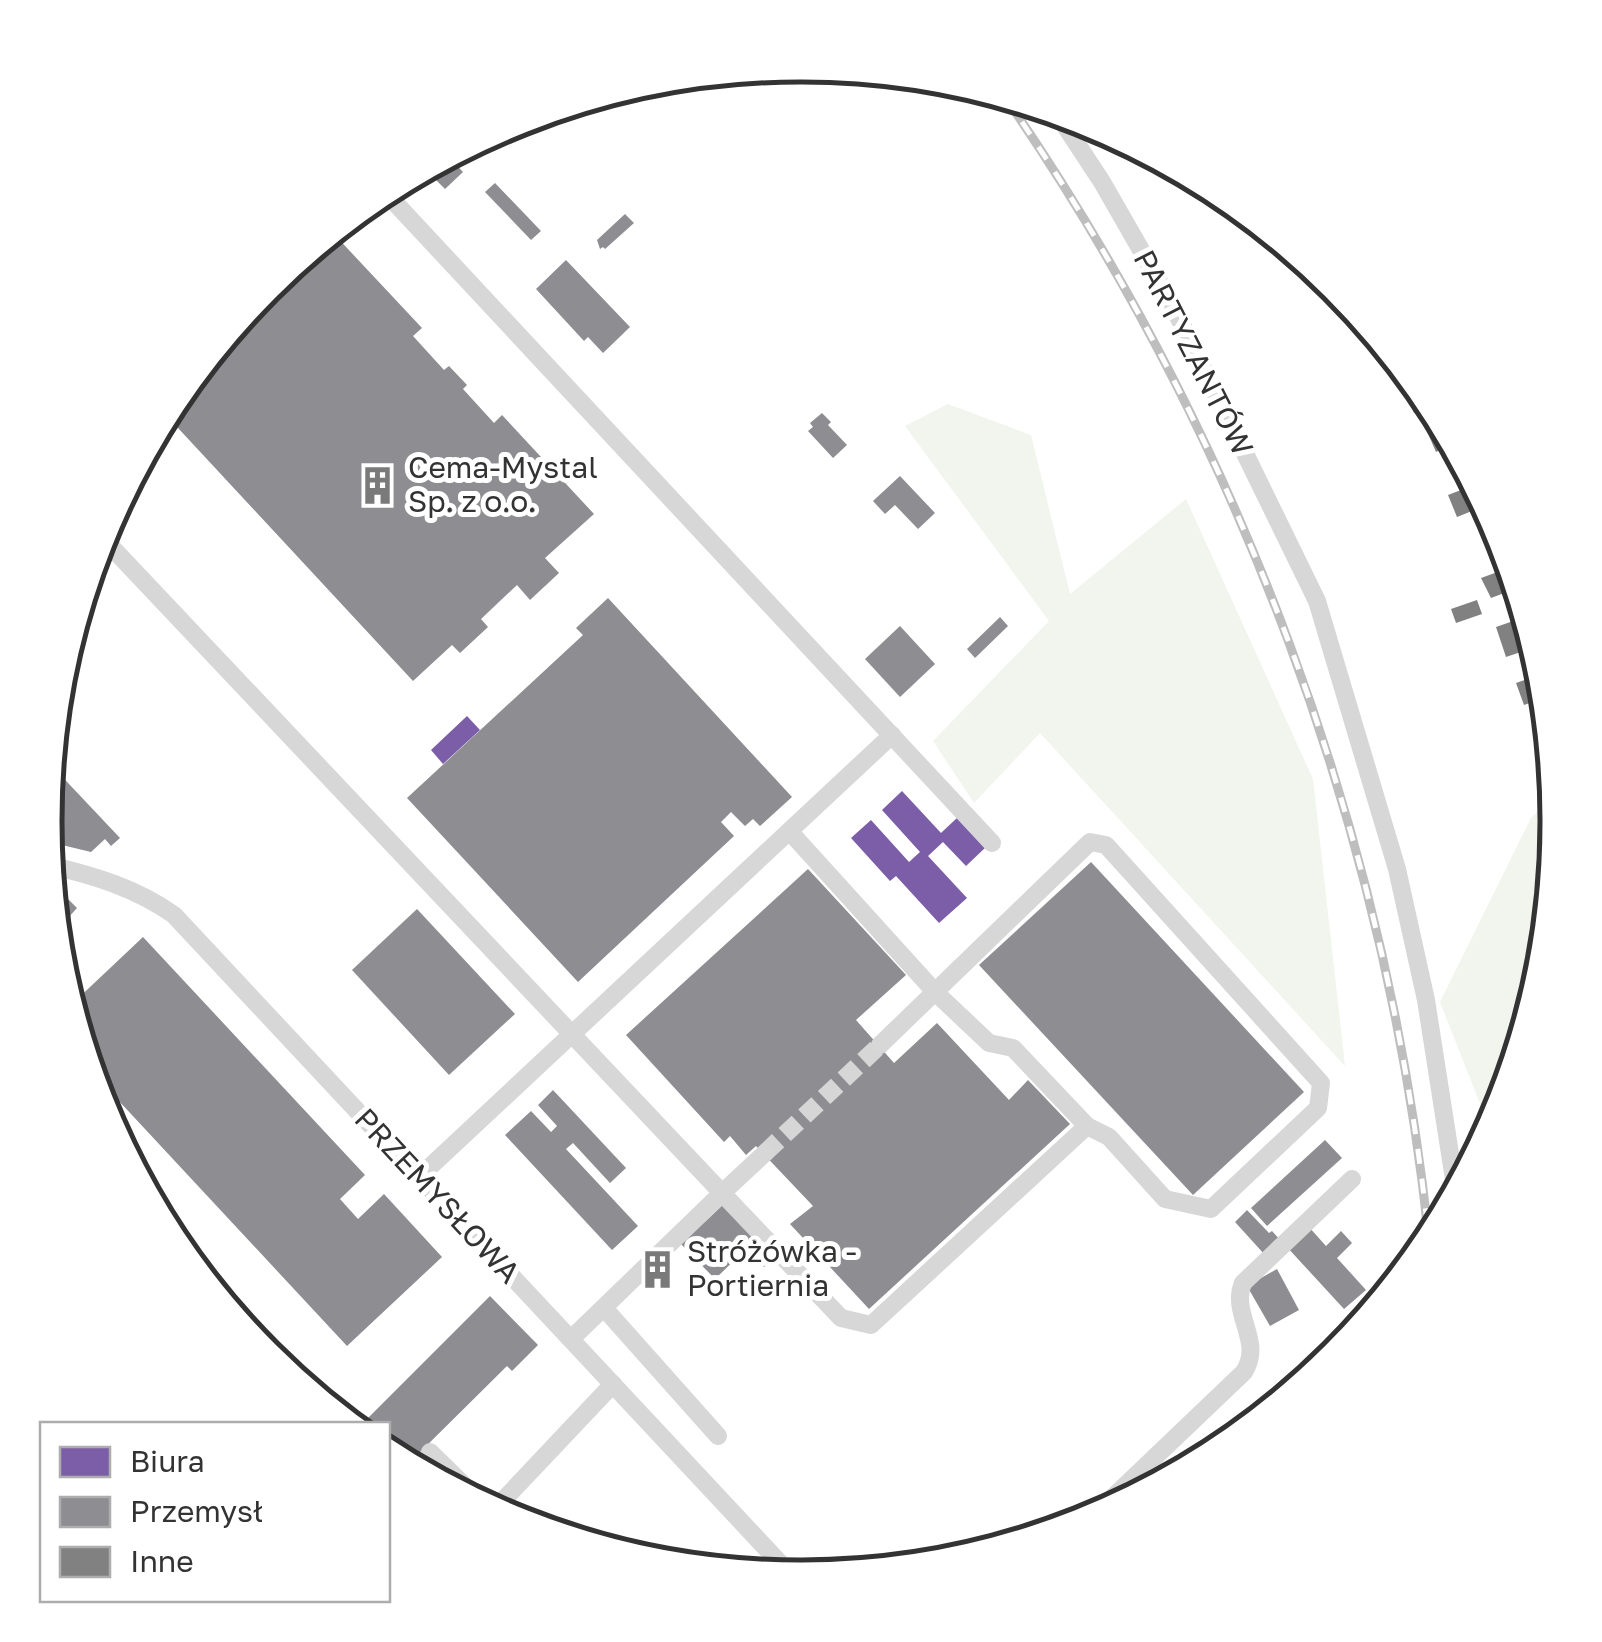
<svg xmlns="http://www.w3.org/2000/svg" width="1602" height="1642" viewBox="0 0 1602 1642" font-family="'Golos Text',sans-serif">
<rect width="100%" height="100%" fill="#fff"/>
<g fill="#f1f5ed">
<path d="M948 404 1031 435 1070 594 1186 499 1313 779 1345 1066 1040 733 974 803 933 741 1049 621 905 426Z"/>
<path d="M1554 796 1557 822 1542 969 1499 1111 1490 1129 1440 1002 1531 818Z"/>
</g>
<g fill="#7b5ea7">
<path d="M467 716 480 730 443 764 431 750Z"/>
<path d="M902 791 941 833 958 817 986 847 966 866 943 842 928 856 967 898 939 923 896 876 890 881 851 838 871 820 909 862 920 852 882 810Z"/>
</g>
<g fill="#8d8d92">
<path d="M448 156 463 172 445 189 425 169Z"/>
<path d="M495 183 541 231 531 240 485 192Z"/>
<path d="M625 214 634 223 605 249 603 247 600 249 597 240Z"/>
<path d="M332 232 422 328 413 336 444 370 449 366 467 385 463 389 494 423 502 415 594 514 545 558 559 573 530 600 517 585 481 619 488 627 460 653 452 645 413 681 165 414 173 401 261 293Z"/>
<path d="M566 260 630 327 603 353 588 337 584 341 536 289Z"/>
<path d="M822 413 831 422 828 425 847 445 833 458 808 431 813 427 810 423Z"/>
<path d="M900 476 935 513 918 529 895 505 885 514 873 501Z"/>
<path d="M608 598 792 797 760 826 753 819 745 826 731 812 721 822 734 836 578 982 407 798 583 635 576 628Z"/>
<path d="M1000 617 1008 626 975 658 967 649Z"/>
<path d="M900 626 935 664 900 697 865 659Z"/>
<path d="M52 766 120 838 111 846 105 839 91 852 62 845 46 828Z"/>
<path d="M1091 862 1304 1092 1193 1195 979 965Z"/>
<path d="M808 869 906 975 856 1020 894 1063 937 1023 1009 1100 1028 1080 1070 1124 869 1309 790 1224 813 1206 756 1146 746 1155 730 1136 724 1142 626 1035Z"/>
<path d="M52 896 69 900 77 908 56 931Z"/>
<path d="M417 909 515 1014 449 1075 352 970Z"/>
<path d="M143 937 365 1175 340 1199 358 1219 384 1194 442 1257 347 1346 91 1071 71 1005Z"/>
<path d="M553 1090 626 1168 610 1183 573 1143 566 1149 638 1226 612 1250 505 1135 531 1111 551 1132 557 1126 538 1105Z"/>
<path d="M1325 1140 1342 1158 1267 1226 1251 1208Z"/>
<path d="M725 1203 776 1256 764 1267 746 1249 715 1279 681 1244Z"/>
<path d="M1247 1210 1269 1233 1272 1231 1281 1241 1265 1255 1235 1222Z"/>
<path d="M1308 1226 1326 1246 1341 1231 1352 1243 1337 1258 1366 1290 1344 1309 1286 1246Z"/>
<path d="M1277 1269 1299 1310 1270 1326 1247 1286Z"/>
<path d="M490 1296 538 1345 512 1371 507 1366 408 1464 388 1453V1424H362Z"/>
</g>
<g fill="#818181">
<path d="M1417 386 1433 408 1414 413 1405 390Z"/>
<path d="M1441 421 1447 446 1436 452 1425 427Z"/>
<path d="M1474 485 1477 491 1471 493 1477 509 1457 517 1448 495Z"/>
<path d="M1503 570 1506 576 1501 577 1507 592 1491 598 1481 578Z"/>
<path d="M1477 600 1482 614 1456 623 1451 609Z"/>
<path d="M1519 619 1530 649 1506 657 1496 627Z"/>
<path d="M1541 674 1543 681 1538 682 1544 698 1524 705 1516 683Z"/>
</g>
<g fill="none" stroke-linecap="round" stroke-linejoin="round">
<path stroke="#d6d6d6" stroke-width="18" stroke-dasharray="18 9" stroke-linecap="butt" d="M765 1153 880 1045"/>
<g stroke="#d7d7d7" stroke-width="18">
<path d="M1056 112 1102 182 1172 304 1317 601 1397 869 1426 1000 1456 1192"/>
<path d="M384 191 992 843"/>
<path d="M101 536 722 1193 765 1153"/>
<path d="M791 833 936 993 989 1043 1013 1048 1087 1126"/>
<path d="M49 865C95 876 136 888 174 915L792 1576"/>
<path d="M419 1177 892 735"/>
<path d="M604 1308 718 1436"/>
<path d="M571 1339 722 1193 841 1318 871 1325 1087 1126 1109 1137 1165 1199 1211 1209 1318 1108 1321 1083 1106 845 1090 842 880 1045"/>
<path d="M430 1452 482 1503"/>
<path d="M494 1510 613 1384"/>
<path d="M1083 1522 1110 1500 1244 1372C1264 1341 1230 1314 1243 1283L1352 1179"/>
</g>
<defs>
<path id="rail" d="M1005 97C1239 436 1387 832 1429 1241"/>
</defs>
<use href="#rail" stroke="#bebebe" stroke-width="9"/>
<use href="#rail" stroke="#fff" stroke-width="5" stroke-dasharray="15" stroke-linecap="butt"/>
</g>
<defs>
<symbol id="building-bare" viewBox="-9 -9 18 18"><path d="M-4-6H4V6H1V3H-1V6H-4ZM-2.5-4.3h1.7v1.8h-1.7ZM.8-4.3h1.7v1.8H.8ZM-2.5-1h1.7V.8h-1.7ZM.8-1h1.7V.8H.8Z" fill="#7a7a7a" stroke="#fff" stroke-width="2.5" paint-order="stroke"/></symbol>
</defs>
<g fill-rule="evenodd">
<use href="#building-bare" x="350" y="458" width="55" height="55"/>
<use href="#building-bare" x="630" y="1242" width="55" height="55"/>
</g>
<g text-anchor="middle" stroke-width="10" stroke-linejoin="round" paint-order="stroke">
<g font-size="30" fill="#333" stroke="#fff">
<text transform="translate(1193 353) rotate(63)" y="10">PARTYZANTÓW</text>
<text transform="translate(437 1196) rotate(47)" y="10">PRZEMYSŁOWA</text>
</g>
<g font-size="30" fill="#333" stroke="#fff" text-anchor="start">
<text x="408" y="478">Cema-Mystal<tspan x="408" dy="34">Sp. z o.o.</tspan></text>
<text x="687" y="1262">Stróżówka -<tspan x="687" dy="34">Portiernia</tspan></text>
</g>
</g>
<path d="M0 0H1602V1642H0ZM800 82H802A738 738 0 0 1 1540 820V822A738 738 0 0 1 802 1560H800A738 738 0 0 1 62 822V820A738 738 0 0 1 800 82Z" fill="#fff" fill-rule="evenodd"/>
<path fill="none" stroke="#333" stroke-width="5" d="M800 82H802A738 738 0 0 1 1540 820V822A738 738 0 0 1 802 1560H800A738 738 0 0 1 62 822V820A738 738 0 0 1 800 82Z"/>
<rect x="40" y="1422" width="350" height="180" fill="#ffffff" stroke="#adadad" stroke-width="2.5"/>
<rect x="60" y="1447" width="50" height="30" fill="#7b5ea7" stroke="#adadad" stroke-width="2.5"/>
<text x="130" y="1472" font-size="30" fill="#333333">Biura</text>
<rect x="60" y="1497" width="50" height="30" fill="#8d8d92" stroke="#adadad" stroke-width="2.5"/>
<text x="130" y="1522" font-size="30" fill="#333333">Przemysł</text>
<rect x="60" y="1547" width="50" height="30" fill="#818181" stroke="#adadad" stroke-width="2.5"/>
<text x="130" y="1572" font-size="30" fill="#333333">Inne</text>
</svg>
